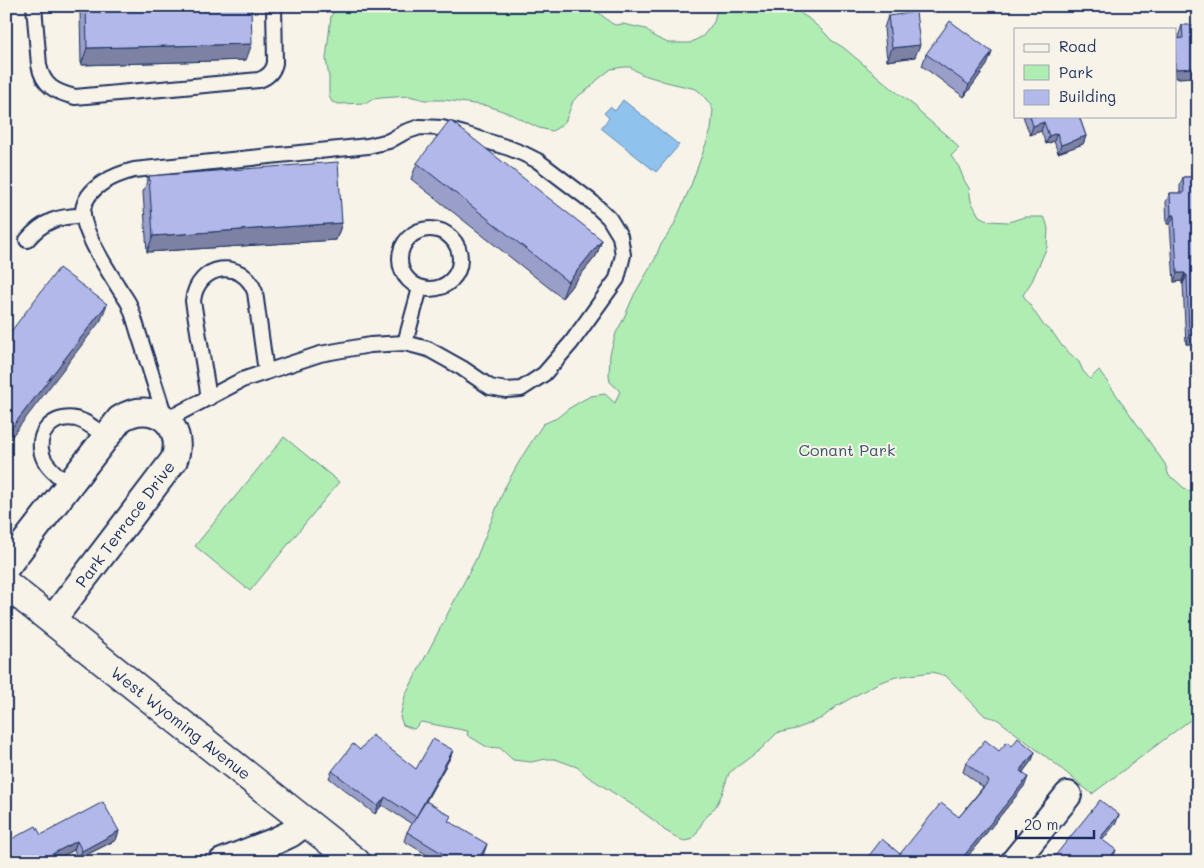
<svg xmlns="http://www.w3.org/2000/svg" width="1204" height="868" viewBox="0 0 1204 868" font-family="Mali,sans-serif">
<rect width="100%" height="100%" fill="#f7f3e8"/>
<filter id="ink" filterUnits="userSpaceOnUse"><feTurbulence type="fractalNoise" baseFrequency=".02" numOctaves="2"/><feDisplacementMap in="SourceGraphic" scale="10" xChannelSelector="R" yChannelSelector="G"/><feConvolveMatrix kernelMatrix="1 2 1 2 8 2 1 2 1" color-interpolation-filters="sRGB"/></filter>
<g filter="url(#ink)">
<g fill="#b0edb3" stroke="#668e88">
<path d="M342 6H586L598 12 611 23 615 25 623 24 646 29 655 37 668 43H690L703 36 714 22 716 13 717 6H787L795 10 808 18 825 33 831 40 844 48 895 91 916 107 919 112 953 141 959 148 951 156 959 167 964 180 969 188 971 201 979 216 989 221 1007 222 1012 221 1024 217H1043L1046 221 1048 229 1047 247 1032 281 1023 295 1044 326 1053 333 1062 346 1079 362 1083 371 1090 379 1099 370 1165 464 1169 476 1174 479 1184 488 1198 497V714L1092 794 1058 766 997 719 985 716 946 676 932 672 896 677 878 683 837 706 822 718 796 729 777 733 761 749 729 773 722 794 716 806 703 821 696 834 691 840 683 841 664 830 656 822 634 806 587 776 577 767 555 759H546L531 762 513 760 500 748 487 747 467 735 468 731 421 722 414 729 403 725 400 717 405 696 476 559 505 487 523 455 543 424 557 418 568 409 583 400 591 396 605 394 615 403 620 391 610 382 609 375 610 354 616 333 623 320 634 295 655 259 660 246 673 227 691 185 711 130 713 110 710 104 701 93 696 89 666 82 641 74 630 67H624L611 69 596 81 592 86 577 97 573 101 566 120 562 125 552 131 539 128 508 113 488 106 445 100H425L409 96 381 98 373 99 367 103 339 104 332 102 329 96V77L326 59 331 16 333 13Z"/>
<path d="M284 437 339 482 250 591 195 546Z"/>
</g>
<path fill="#8fc2ec" stroke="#6187b3" d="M623 100 679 145 656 172 601 128 609 118 604 113 610 107 615 111Z"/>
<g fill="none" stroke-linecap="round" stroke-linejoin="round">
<defs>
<g id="service">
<path d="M34 6 39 65C43 86 55 92 75 97L259 80C268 77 273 72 275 63L274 6"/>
<path d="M420 127 442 128 464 134 509 148 524 154 538 161 592 202 609 218 620 236 623 255 617 279 571 343 544 374 521 389 506 390 490 387 462 368 428 349 405 343 370 345 320 354 242 380 166 420C158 394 149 367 141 341 137 329 134 316 129 304 126 298 121 292 117 285 107 269 81 229 83 210 86 187 114 175 134 170L368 146 389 141 405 132Z"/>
<circle cx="430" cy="259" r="30"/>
<path d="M27 240C43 221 58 216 82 216"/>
<path d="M405 343 420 288"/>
<path d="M209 398 193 301C197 264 242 257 255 292L266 372"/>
<path d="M69 485C60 477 47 468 43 457 34 434 53 414 76 419 87 421 97 431 106 437"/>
</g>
<g id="minor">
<path d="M6 567 120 419C152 398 187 424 174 460L52 620"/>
<path d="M222 862 273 842 290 834 306 822"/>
<path d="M1014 862 1068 795"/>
</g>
<path id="secondary" d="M6 584 356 862"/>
</defs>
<use href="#service" stroke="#1b2f5e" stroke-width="18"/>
<use href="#minor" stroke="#1b2f5e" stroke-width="30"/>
<use href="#secondary" stroke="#1b2f5e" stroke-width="31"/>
<use href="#service" stroke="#f7f3e8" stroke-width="14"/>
<use href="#minor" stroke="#f7f3e8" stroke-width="26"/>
<use href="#secondary" stroke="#f7f3e8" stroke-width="28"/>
</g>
<g fill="#999fc9" stroke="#1b2f5e">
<path d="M82 6H251L246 60 81 65 80 11Z"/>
<path d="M888 16 915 57 887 61 884 28Z"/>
<path d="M1182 25 1198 77 1175 78V39H1179V34Z"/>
<path d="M992 52 987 65 964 97 922 66 926 54Z"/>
<path d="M1023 116H1079L1086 136 1083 144 1058 153 1054 141 1046 144 1041 131 1030 135Z"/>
<path d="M417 163 602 240 596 256 562 298 411 179Z"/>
<path d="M149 176 342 223 336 240 147 252 143 192Z"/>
<path d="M1183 177H1198V404H1197L1195 344H1186L1183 284H1182V281L1174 282 1170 224H1167L1166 202 1170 193H1180V186Z"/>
<path d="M360 750 416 769 453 750 450 758 426 801 484 853 479 862H439L404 841 407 832 412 824 382 805 375 814 329 778 332 771Z"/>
<path d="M999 751 1035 752 1032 760 1023 772 1025 785 963 862H864L900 854 959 817 983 787 963 772 966 763Z"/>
<path d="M119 831 116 840 78 859 74 850 51 862 41 835Z"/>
</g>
<g fill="#7d82a4" stroke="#1b2f5e">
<path d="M252 44 246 60 81 65 87 48Z"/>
<path d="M920 45 915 57 887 61 892 48Z"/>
<path d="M992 52 987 65 964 97 969 85Z"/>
<path d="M1198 68V77L1175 78V69Z"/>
<path d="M1044 122 1041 131 1030 135 1033 126Z"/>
<path d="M1057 133 1054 141 1046 144 1049 136Z"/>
<path d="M1086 136 1083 144 1058 153 1061 145Z"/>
<path d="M1171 215H1174L1170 224H1167Z"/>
<path d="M342 223 336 240 147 252 153 236Z"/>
<path d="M602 240 596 256 562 298 568 282Z"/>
<path d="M1177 273H1185L1182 281 1174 282Z"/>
<path d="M1185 275H1187L1183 284H1182Z"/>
<path d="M107 304 101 320 6 444V435Z"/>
<path d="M1189 335H1198L1195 344H1186Z"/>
<path d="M453 750 450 758 413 825 416 817Z"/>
<path d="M1035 752 1032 760 1017 779 1020 771Z"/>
<path d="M1028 777 1025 785 963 862H959Z"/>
<path d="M385 797 382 805 375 814 378 806Z"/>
<path d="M1119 815 1116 823 1098 846 1100 838Z"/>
<path d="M119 831 116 840 78 859 82 851Z"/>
<path d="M77 841 74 850 51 862H37Z"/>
<path d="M487 844 484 853 479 862H477Z"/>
<path d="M1116 850 1113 858 1110 862H1106Z"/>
</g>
<g fill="#b2b9ea" stroke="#1b2f5e">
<path d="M86 6H251L252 44 87 48Z"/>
<path d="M916 12 920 45 892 48 888 16Z"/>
<path d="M950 21 992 52 969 85 926 54Z"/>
<path d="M1182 25H1198V68L1175 69V39L1183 38Z"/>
<path d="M1030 116H1079L1086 136 1061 145 1057 133 1049 136 1044 122 1033 126Z"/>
<path d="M449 121 452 122 602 240 568 282 417 163Z"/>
<path d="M338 162 342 223 153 236 149 176Z"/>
<path d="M1183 177H1198V336V335H1189L1187 275H1185V273H1177L1174 215H1171L1170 193H1184Z"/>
<path d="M59 268 107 304 6 435V338Z"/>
<path d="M372 735 416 769 433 739 453 750 416 817 385 797 378 806 332 771 353 744 360 750Z"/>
<path d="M1018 738 1035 752 1020 771 1028 777 959 862H864L882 839 900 854 941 803 959 817 989 781 966 763 985 740 999 751 1007 742 1012 746Z"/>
<path d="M1100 800 1119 815 1100 838 1116 850 1106 862H1050Z"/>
<path d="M426 801 451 816 448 821 487 844 477 862H441L445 855 407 832Z"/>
<path d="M103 802 119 831 82 851 77 841 37 862H6V842L36 826 41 835Z"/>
</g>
</g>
<g text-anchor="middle" stroke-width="4" stroke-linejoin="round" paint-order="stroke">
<g font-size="16" fill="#39556f" stroke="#f7f3e8">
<text x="847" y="456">Conant Park</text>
</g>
<g font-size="16" fill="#1b2f5e" stroke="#f7f3e8">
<text transform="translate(125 524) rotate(-53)" y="6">Park Terrace Drive</text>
<text transform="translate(181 723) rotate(38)" y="6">West Wyoming Avenue</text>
</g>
</g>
<rect width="1204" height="868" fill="none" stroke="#f7f3e8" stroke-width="25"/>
<rect x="12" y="12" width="1179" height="843" fill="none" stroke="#1b2f5e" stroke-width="2" filter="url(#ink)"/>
<rect x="1014" y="28" width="162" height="90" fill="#f7f3e8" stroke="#9fa5b1"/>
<rect x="1024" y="44" width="25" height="8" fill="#f7f3e8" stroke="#9fa5b1"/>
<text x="1059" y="52" font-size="15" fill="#1b2f5e">Road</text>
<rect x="1024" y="65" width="25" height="15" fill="#b0edb3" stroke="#9fa5b1"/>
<text x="1059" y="78" font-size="15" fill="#1b2f5e">Park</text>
<rect x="1024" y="90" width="25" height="15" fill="#b2b9ea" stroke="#9fa5b1"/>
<text x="1059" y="102" font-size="15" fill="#1b2f5e">Building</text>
<path d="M1016 830v8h78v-8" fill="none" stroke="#1b2f5e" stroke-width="2.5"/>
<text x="1024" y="830" font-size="15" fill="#1b2f5e" stroke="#f7f3e8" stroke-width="4" paint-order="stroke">20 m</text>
</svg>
